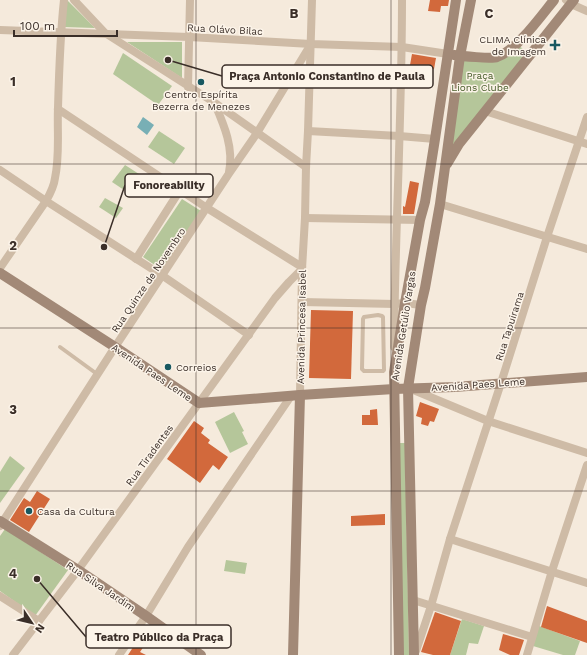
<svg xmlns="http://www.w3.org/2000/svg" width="587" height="655" viewBox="0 0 587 655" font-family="'Work Sans',sans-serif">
<rect width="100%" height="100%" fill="#f5eadc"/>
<g fill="#b5c69a">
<path d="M67 0 95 28 64 27Z"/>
<path d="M127 42H182V78Z"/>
<path d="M516 43 530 55 445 168 460 56 496 58Z"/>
<path d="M123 53 172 86 158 105 113 74Z"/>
<path d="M159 131 185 148 174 164 148 147Z"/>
<path d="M125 165 139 174 127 192 112 182Z"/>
<path d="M105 198 123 208 116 218 99 207Z"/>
<path d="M182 199 201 211 162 270 143 257Z"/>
<path d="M234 412 244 431 242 432 248 444 230 453 215 422Z"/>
<path d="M399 443H405L409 655H402Z"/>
<path d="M10 456 25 468 0 503V472Z"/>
<path d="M5 529 68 570 35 616 0 591V536Z"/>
<path d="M226 560 247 563 245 574 224 571Z"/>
<path d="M462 619 484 626 478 644 469 643 466 655H450Z"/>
<path d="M539 626 580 641 575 655H563L533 646Z"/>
</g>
<path fill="#78afb5" d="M143 117 154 125 147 135 137 127Z"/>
<g fill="#d2693c">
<path d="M430 0H449L448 6H441L440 12 428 11Z"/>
<path d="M412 54 436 58 434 69 410 65Z"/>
<path d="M410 181 419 183 414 214H403V206L405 207Z"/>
<path d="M311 310 353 311 351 379 309 378Z"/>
<path d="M420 402 439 409 434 422 430 421 428 426 421 424 422 418 416 416Z"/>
<path d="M377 409 378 425H362V415H370V410Z"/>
<path d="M194 421 204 428 201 433 210 440 208 443 228 457 219 470 213 465 200 483 167 459Z"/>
<path d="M37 491 50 499 29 532 10 520 24 498 30 502Z"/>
<path d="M385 514V525L351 526V516Z"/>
<path d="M547 606 587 621V643L541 627Z"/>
<path d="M435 612 461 621 450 655H433L421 652Z"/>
<path d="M503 634 524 640 519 655H510L499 650Z"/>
<path d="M139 638 146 643 140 652 146 655H128Z"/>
</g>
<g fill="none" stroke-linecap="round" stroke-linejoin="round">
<g stroke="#cebba6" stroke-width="4">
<path d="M378 315 382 316 383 317 384 370 383 371H364L362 369 363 319 364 317Z"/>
<path d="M60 347 97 374"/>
</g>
<g stroke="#cebba6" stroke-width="8">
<path d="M74 0 105 33 215 103 306 167"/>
<path d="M566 0 571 4 587 11"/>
<path d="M0 30 189 37 311 44 402 47 448 54"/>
<path d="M188 87 190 0"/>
<path d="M215 104C224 125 234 148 229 172"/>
<path d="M58 109 207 208 302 267"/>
<path d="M485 111 587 144"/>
<path d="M308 131 399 136 435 139"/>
<path d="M0 170 46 201 163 276 249 335"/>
<path d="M440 204 587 249"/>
<path d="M305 218 420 220"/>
<path d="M136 259 180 190"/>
<path d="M0 268 46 201C50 194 54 187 55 178 60 155 57 131 58 108 59 72 60 36 64 0"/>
<path d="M302 302 395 304 405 303 421 305"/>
<path d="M394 347C395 232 402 116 402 0"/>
<path d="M411 389 488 421 587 453"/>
<path d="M300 395 302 269 305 218 306 167 308 131 312 0"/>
<path d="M0 526 115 347 228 175 257 133 311 44"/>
<path d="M450 539 587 583"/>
<path d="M0 596 39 621"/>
<path d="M413 600 532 637"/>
<path d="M416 651 431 606 450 539 501 383 547 237 587 117"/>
<path d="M13 655 78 570 275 298 289 282 302 269"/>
<path d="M119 655 146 616 188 547 291 396"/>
<path d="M527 655 552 571 587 465"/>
</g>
<g stroke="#a28977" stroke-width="10">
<path d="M454 55C461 56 492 59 497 57 516 51 541 16 554 0"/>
<path d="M447 164 459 144 574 0"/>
<path d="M0 273 115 347 199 403 300 395 394 389 455 387 587 377"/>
<path d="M0 521 78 570 146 616 201 655"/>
<path d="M293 655 300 395"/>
<path d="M399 655 394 372 405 303 420 220 425 202 435 139 456 0"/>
<path d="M414 655 408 388 421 305 425 288 440 204 460 56 471 0"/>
</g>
</g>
<path fill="none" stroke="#3a2e28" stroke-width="1" stroke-opacity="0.55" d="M196 0V655M391 0V655M0 164H587M0 328H587M0 491H587"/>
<g fill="#185860" stroke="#fcf4e9" stroke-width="1.5">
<path d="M553 39h4v4h4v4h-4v4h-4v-4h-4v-4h4z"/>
<circle cx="201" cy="82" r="4"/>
<circle cx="168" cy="367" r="4"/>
<circle cx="29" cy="511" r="4"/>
</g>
<g text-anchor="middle" stroke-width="3" stroke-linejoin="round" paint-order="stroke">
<g font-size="10" fill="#3a2e28" stroke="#fcf4e9">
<text transform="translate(225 29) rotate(3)" y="4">Rua Olávo Bilac</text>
<text transform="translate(148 280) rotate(-56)" y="4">Rua Quinze de Novembro</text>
<text transform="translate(403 326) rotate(-81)" y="4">Avenida Getúlio Vargas</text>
<text transform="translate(509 326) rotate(-72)" y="4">Rua Tapuirama</text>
<text transform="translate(301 327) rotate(-89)" y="4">Avenida Princesa Isabel</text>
<text transform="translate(152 372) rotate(34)" y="4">Avenida Paes Leme</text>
<text transform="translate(478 384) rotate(-4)" y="4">Avenida Paes Leme</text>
<text transform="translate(149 455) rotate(-54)" y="4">Rua Tiradentes</text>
<text transform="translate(101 586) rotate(34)" y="4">Rua Silva Jardim</text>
</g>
<g font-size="10" fill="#3a2e28" stroke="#fcf4e9" text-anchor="start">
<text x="546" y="43" text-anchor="end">CLIMA Clínica<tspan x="546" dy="12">de Imagem</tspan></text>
<text x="201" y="98" text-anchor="middle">Centro Espírita<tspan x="201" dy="12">Bezerra de Menezes</tspan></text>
<text x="176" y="371">Correios</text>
<text x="37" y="515">Casa da Cultura</text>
</g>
<g font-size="10" fill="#465b29" stroke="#fcf4e9">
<text x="480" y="79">Praça<tspan x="480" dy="12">Lions Clube</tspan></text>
</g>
</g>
<g font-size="13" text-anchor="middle" font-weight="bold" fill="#3a2e28" stroke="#fcf4e9" stroke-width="3" stroke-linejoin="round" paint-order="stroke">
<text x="294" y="18">B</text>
<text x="489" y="18">C</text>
<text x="13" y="86">1</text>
<text x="13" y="250">2</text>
<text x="13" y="414">3</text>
<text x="13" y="578">4</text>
</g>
<path fill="none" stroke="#3a2e28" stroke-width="1.5" d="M168 60L222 76M104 247L125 185M37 579L86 637"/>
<g fill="#3a2e28" stroke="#fcf4e9" stroke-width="1.5">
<circle cx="168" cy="60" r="4"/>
<circle cx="104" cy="247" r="4"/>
<circle cx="37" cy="579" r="4"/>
</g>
<g fill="#fcf4e9" stroke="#3a2e28" stroke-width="1.5">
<rect x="222" y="65" width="211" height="23" rx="4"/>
<rect x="125" y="174" width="88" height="23" rx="4"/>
<rect x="86" y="625" width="145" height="23" rx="4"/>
</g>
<g font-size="11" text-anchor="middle" font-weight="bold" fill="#3a2e28">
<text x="327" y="80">Praça Antonio Constantino de Paula</text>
<text x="169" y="189">Fonoreability</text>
<text x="159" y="641">Teatro Público da Praça</text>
</g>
<g transform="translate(32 623) rotate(125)" stroke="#fcf4e9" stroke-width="3" paint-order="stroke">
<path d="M0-3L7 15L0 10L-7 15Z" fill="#3a2e28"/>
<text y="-6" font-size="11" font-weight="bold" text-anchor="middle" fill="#3a2e28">N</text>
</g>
<path d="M14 30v6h103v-6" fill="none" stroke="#3a2e28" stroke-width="2"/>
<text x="20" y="30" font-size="12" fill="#3a2e28" stroke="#fcf4e9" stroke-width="3" paint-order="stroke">100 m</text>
</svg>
